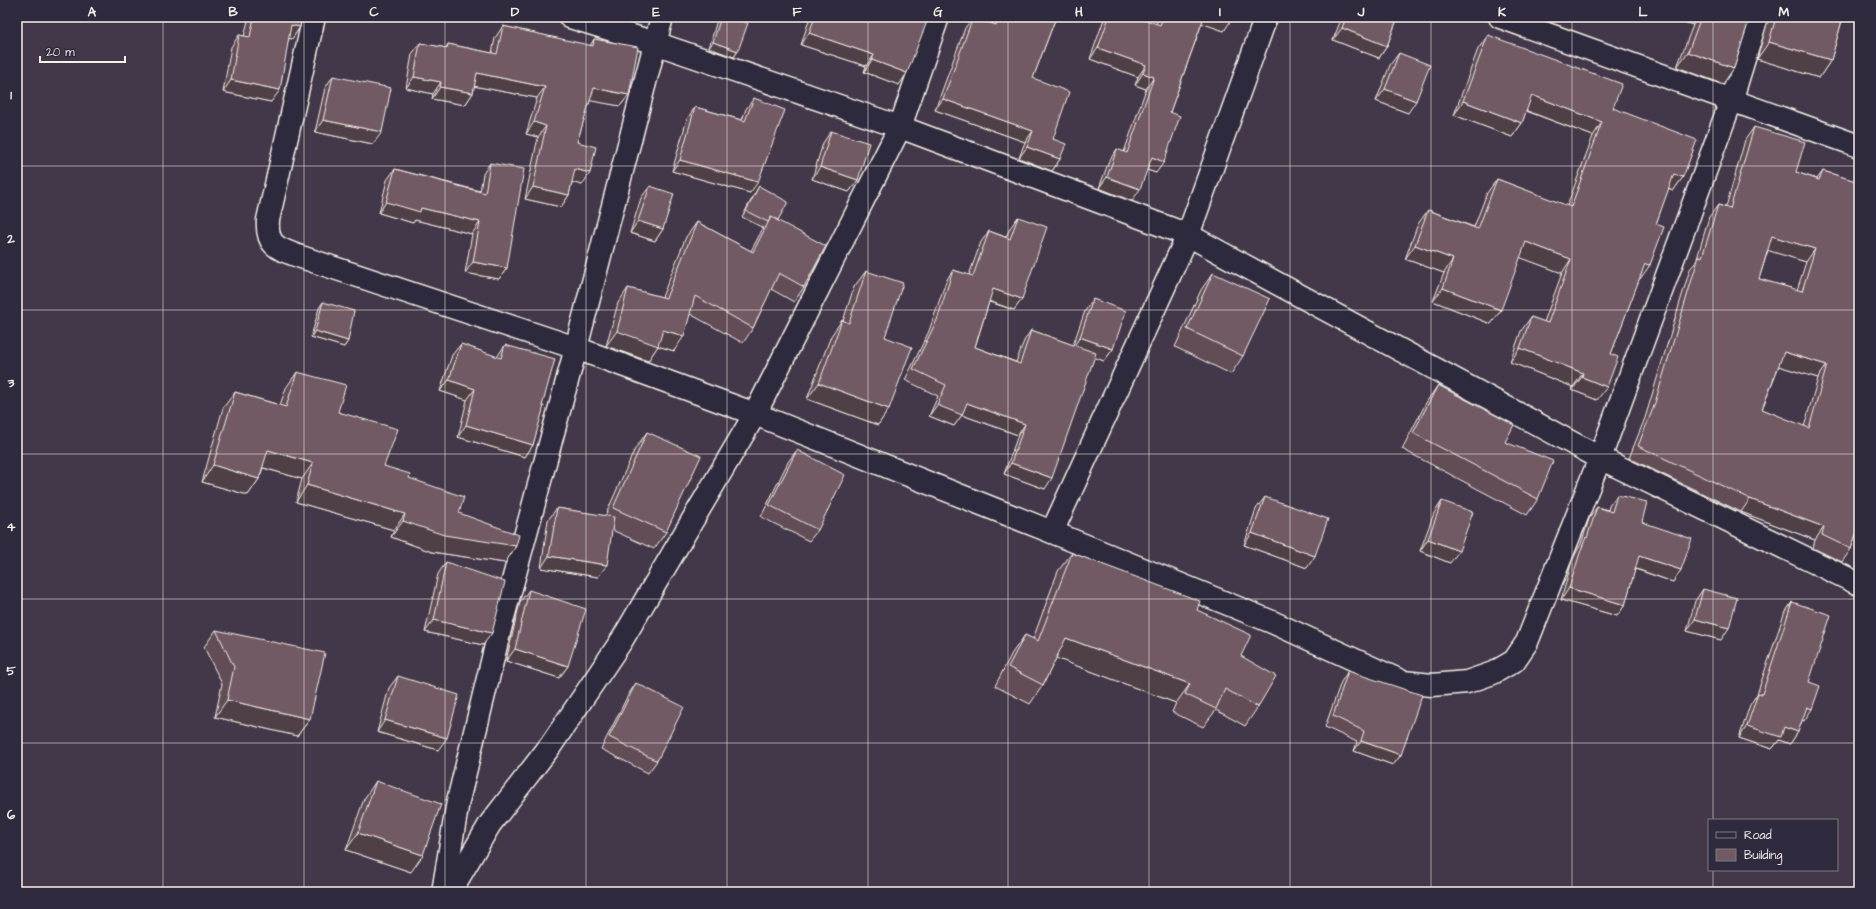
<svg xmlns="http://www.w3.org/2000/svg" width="1876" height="909" viewBox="0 0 1876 909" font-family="'Architects Daughter',sans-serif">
<rect width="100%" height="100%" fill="#433849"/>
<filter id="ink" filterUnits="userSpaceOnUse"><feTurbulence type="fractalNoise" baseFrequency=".025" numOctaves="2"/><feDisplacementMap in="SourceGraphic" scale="8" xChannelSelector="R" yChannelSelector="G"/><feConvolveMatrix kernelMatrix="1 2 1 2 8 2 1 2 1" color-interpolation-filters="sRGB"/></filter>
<g filter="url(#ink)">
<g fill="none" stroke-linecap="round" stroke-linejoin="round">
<defs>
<g id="street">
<path d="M314 17 268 220C266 247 279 249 301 257L576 348 755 414 1052 532 1272 622 1403 682 1432 685 1467 682 1493 673 1514 661 1527 642 1600 458 1731 101 1757 17"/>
<path d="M570 17 655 43 900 127 1188 235 1600 458 1859 584"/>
<path d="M1500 17 1859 146"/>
<path d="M1052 532 1188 235 1266 17"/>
<path d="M443 892 458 801 501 625 576 348 662 17"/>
<path d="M450 892 490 824 551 745 622 640 755 414 900 127 938 17"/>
</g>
</defs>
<use href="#street" stroke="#f4f1e8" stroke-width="25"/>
<use href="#street" stroke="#2f2a3d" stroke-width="22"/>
</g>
<g fill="#624d57" stroke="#f4f1e8" fill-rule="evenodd">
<path d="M249 17H302L300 27 292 39 289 38 271 102 223 92 231 47 239 35 244 36Z"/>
<path d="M720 17H730L738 51 734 57 709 48 717 20Z"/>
<path d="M810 17H923L899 85 864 72 866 66 801 45Z"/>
<path d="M973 17 992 24 995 17H1056L1033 78 1060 159 1052 171 1019 158 1025 142 935 110 965 28Z"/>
<path d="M1105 17H1138L1156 24 1159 17H1232L1224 31 1202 23 1170 112 1156 173 1147 170 1132 201 1099 188 1109 161 1117 149 1124 152 1146 89 1135 85 1138 77 1090 59 1104 19Z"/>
<path d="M1342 17H1398L1387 46 1379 58 1333 40Z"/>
<path d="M1679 17H1750L1734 68 1723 84 1677 67 1693 25 1678 20Z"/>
<path d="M1769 17H1843L1831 60 1819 78 1757 59Z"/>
<path d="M503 26 590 46 594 39 629 95 620 106 590 100 577 142 582 185 572 182 569 195 561 207 525 199 538 137 526 134 537 98 474 86 473 93 465 105 432 99 433 94 406 88 412 54 420 43 446 48 448 44 492 53 495 38Z"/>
<path d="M1488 35 1613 108 1683 177 1673 191 1668 189 1656 224 1650 265 1639 279 1611 354 1597 400 1572 390 1573 387 1510 362 1521 331 1531 317 1544 322 1562 273 1520 257 1491 324 1433 301 1444 273 1405 259 1418 224 1428 210 1474 227 1487 193 1497 179 1567 206 1593 136 1526 111 1522 123 1512 137 1454 115 1478 49Z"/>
<path d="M1399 53 1408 113 1376 101 1390 65Z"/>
<path d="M333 76 373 144 315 132 325 88Z"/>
<path d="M754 98 750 193 672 171 687 119 695 107 742 120 746 109Z"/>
<path d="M1754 127 1796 172 1817 179 1823 171 1858 182 1859 180V525L1851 549 1842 562 1813 548 1815 540 1741 512 1629 458 1645 418 1690 269 1696 262 1709 217 1718 205 1726 207 1745 140ZM1768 250 1806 262 1797 290 1759 279ZM1779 366 1818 378 1804 427 1762 409Z"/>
<path d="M831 131 858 180 849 192 812 179 823 143Z"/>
<path d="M490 163 507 268 499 279 465 273 472 234 415 220 413 223 379 213 387 180 395 169 480 191 483 174Z"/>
<path d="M650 186 663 229 655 241 630 233 641 198Z"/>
<path d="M759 186 778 220 804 287 794 302 771 289 753 328 743 343 690 314 674 351 658 346 648 361 606 346 618 303 628 288 662 297 686 237 697 222 751 251 763 228 742 217 755 193Z"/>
<path d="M1018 217 1022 299 1014 310 989 302 975 347 1016 362 1024 341 1031 330 1073 345 1085 311 1093 299 1113 349 1104 361 1094 357 1045 489 1004 474 1018 435 962 415 954 426 929 416 938 396 905 380 929 331 946 281 953 270 969 275 981 242 989 231 1006 237 1010 228Z"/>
<path d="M866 271 885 337 889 409 878 425 807 399 831 336 842 320 843 321 854 287Z"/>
<path d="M1213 273 1243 356 1231 374 1175 347 1201 290Z"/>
<path d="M323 302 348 341 344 347 311 337 319 308Z"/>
<path d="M461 344 497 357 505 345 542 406 533 445 525 457 458 437 467 400 440 391 452 355Z"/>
<path d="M297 372 338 412 384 466 409 478 459 513 516 546 505 563 432 552 391 537 394 530 296 502 302 479 263 468 259 479 248 495 202 482 223 408 235 392 280 405 286 388Z"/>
<path d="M1438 385 1505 442 1538 499 1527 515 1402 449 1427 401Z"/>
<path d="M647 432 666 532 654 549 612 530 598 577 541 568 548 520 557 508 605 516 635 449Z"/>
<path d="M797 450 818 530 809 541 761 517 788 462Z"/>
<path d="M1617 495 1642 522 1681 570 1673 582 1635 569 1625 605 1617 616 1561 600 1572 561 1578 549 1581 544 1589 519 1597 507 1608 510 1609 506Z"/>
<path d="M1265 497 1307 568 1244 545 1256 509Z"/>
<path d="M1442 501 1450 563 1420 551 1434 513Z"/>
<path d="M1072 553 1197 610 1241 656 1258 707 1245 726 1216 710 1203 727 1172 712 1176 703 1056 658 1043 685 1030 704 995 686 1012 653 1025 635 1033 639 1058 571Z"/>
<path d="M446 562 483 645 425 632 438 574Z"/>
<path d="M1703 589 1721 640 1687 631 1695 601Z"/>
<path d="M529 590 568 666 559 678 506 661 520 602Z"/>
<path d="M1792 602 1809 682 1804 721 1802 720 1798 732 1790 744 1779 740 1772 749 1739 738 1750 705 1757 694 1784 614Z"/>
<path d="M216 630 310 719 297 736 215 717 222 684 204 647Z"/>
<path d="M1348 671 1401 755 1393 765 1354 751 1357 742 1325 727 1341 682Z"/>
<path d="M398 676 438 750 377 732 389 688Z"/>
<path d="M636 683 657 761 648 773 601 749 628 695Z"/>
<path d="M376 781 411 872 346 850 364 799Z"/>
</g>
<g fill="#503f47" stroke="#f4f1e8">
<path d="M1201 17H1225L1232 19 1224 31 1198 22Z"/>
<path d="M1680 17H1698L1693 25 1678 20Z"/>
<path d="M291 25 300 27 292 39 283 37Z"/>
<path d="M1342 28 1387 46 1379 58 1333 40Z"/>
<path d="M809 33 874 55 866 66 801 45Z"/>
<path d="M713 42 738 51 734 57 709 48Z"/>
<path d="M1769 42 1831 60 1819 78 1757 59Z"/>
<path d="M1098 48 1146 65 1138 77 1090 59Z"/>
<path d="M1688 52 1734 68 1723 84 1677 67Z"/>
<path d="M872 60 907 73 899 85 864 72Z"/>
<path d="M477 73 545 87 537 98 468 85Z"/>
<path d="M1143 73 1154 77 1146 89 1135 85Z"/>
<path d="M414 77 441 82 433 94 406 88Z"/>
<path d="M231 80 280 90 271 102 223 92Z"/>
<path d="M440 87 473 93 465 105 432 99Z"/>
<path d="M594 88 629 95 620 106 586 100Z"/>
<path d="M1385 89 1416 101 1408 113 1376 101Z"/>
<path d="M1532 95 1602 122 1593 136 1522 109Z"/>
<path d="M943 99 1033 131 1025 142 935 110Z"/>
<path d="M1463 101 1522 123 1512 137 1454 115Z"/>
<path d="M323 120 382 132 373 144 315 132Z"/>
<path d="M534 122 546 126 538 137 526 134Z"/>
<path d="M1027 147 1060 159 1052 171 1019 158Z"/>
<path d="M1152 157 1164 162 1156 173 1144 169Z"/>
<path d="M680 160 758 182 750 193 672 171Z"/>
<path d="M820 167 858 180 849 192 812 179Z"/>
<path d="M575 169 590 173 582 185 567 181Z"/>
<path d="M1674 174 1683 177 1673 191 1664 187Z"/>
<path d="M1107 177 1140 189 1132 201 1099 188Z"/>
<path d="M533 187 569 195 561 207 525 199Z"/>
<path d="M386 202 421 208 480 222 472 234 415 220 413 223 379 213Z"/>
<path d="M638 221 663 229 655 241 630 233Z"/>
<path d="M1772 236 1815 249 1806 262 1763 249Z"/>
<path d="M1526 242 1571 259 1562 273 1516 256Z"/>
<path d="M1415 245 1453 259 1444 273 1405 259Z"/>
<path d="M473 262 507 268 499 279 465 273Z"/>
<path d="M1645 264 1650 265 1640 279 1636 278Z"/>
<path d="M1443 288 1501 310 1491 324 1433 301Z"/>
<path d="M993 289 1022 299 1014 310 986 300Z"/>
<path d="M663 330 684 336 674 351 658 346 648 361 606 346 617 331Z"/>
<path d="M315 331 348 341 344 347 311 337Z"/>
<path d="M1080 337 1113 349 1104 361 1072 349Z"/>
<path d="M1520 348 1583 373 1573 387 1510 362Z"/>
<path d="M1784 352 1827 365 1818 378 1775 365Z"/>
<path d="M1582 377 1607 387 1597 400 1572 390Z"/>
<path d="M449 380 475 389 467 400 440 391Z"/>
<path d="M819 383 889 409 878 425 807 399Z"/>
<path d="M967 403 1025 424 1018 435 962 415 954 426 929 416 937 405Z"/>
<path d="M466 425 533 445 525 457 458 437Z"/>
<path d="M268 450 313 463 302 479 257 466Z"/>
<path d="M1011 463 1052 478 1045 489 1004 474Z"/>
<path d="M213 465 259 479 248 495 202 482Z"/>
<path d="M307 485 405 514 394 530 296 502Z"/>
<path d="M1750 499 1824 527 1815 540 1741 512Z"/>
<path d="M403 521 516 546 505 563 432 552 391 537Z"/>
<path d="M1252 533 1315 556 1307 568 1244 545Z"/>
<path d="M1428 539 1459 551 1450 563 1420 551Z"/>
<path d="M549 556 607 565 598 577 541 568Z"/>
<path d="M1639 556 1681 570 1673 582 1631 567Z"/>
<path d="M1569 588 1625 605 1617 616 1561 600Z"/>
<path d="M1695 619 1729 628 1721 640 1687 631Z"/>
<path d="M434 620 492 633 483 645 425 632Z"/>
<path d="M1066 638 1190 684 1176 703 1053 657Z"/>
<path d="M515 649 568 666 559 678 506 661Z"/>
<path d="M227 700 310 719 297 736 215 717Z"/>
<path d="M1807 707 1812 709 1804 721 1799 719Z"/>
<path d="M385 720 447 738 438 750 377 732Z"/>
<path d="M1747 726 1784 727 1798 732 1790 744 1779 740 1772 749 1739 738Z"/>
<path d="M1361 741 1401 755 1393 765 1354 751Z"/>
<path d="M358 833 423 855 411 872 346 850Z"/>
</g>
<g fill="#725a65" stroke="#f4f1e8" fill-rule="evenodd">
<path d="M254 17H302L300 27 291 25 280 90 231 80 239 35 250 37Z"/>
<path d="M721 17H730L748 23 738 51 713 42Z"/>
<path d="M815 17H923L928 19 907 73 872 60 874 55 809 33Z"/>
<path d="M973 17 996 25 999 17H1056L1033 78 1069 92 1053 139 1066 144 1060 159 1027 147 1033 131 943 99Z"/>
<path d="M1109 17H1138L1160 25 1163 17H1204L1170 112 1180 116 1164 162 1152 157 1140 189 1107 177 1117 149 1127 153 1154 77 1143 73 1146 65 1098 48Z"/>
<path d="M1225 17H1232V19Z"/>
<path d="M1346 17H1398L1387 46 1342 28Z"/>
<path d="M1701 17H1750L1734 68 1688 52Z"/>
<path d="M1776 17H1843L1831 60 1769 42Z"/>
<path d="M503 26 593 46 594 39 638 47 629 95 594 88 577 142 596 147 590 173 575 169 569 195 533 187 546 126 534 122 545 87 477 73 473 93 440 87 441 82 414 77 420 43 447 48 448 44 497 54Z"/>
<path d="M1488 35 1622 84 1613 108 1697 140 1683 177 1674 174 1656 224 1664 227 1650 265 1645 264 1611 354 1618 357 1607 387 1582 377 1583 373 1520 348 1531 317 1548 323 1571 259 1526 242 1501 310 1443 288 1453 259 1415 245 1428 210 1478 229 1497 179 1571 207 1602 122 1532 95 1522 123 1463 101Z"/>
<path d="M1399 53 1430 65 1416 101 1385 89Z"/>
<path d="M333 76 391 88 382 132 323 120Z"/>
<path d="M754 98 785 110 758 182 680 160 695 107 745 121Z"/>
<path d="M1754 127 1805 142 1796 172 1819 180 1823 171 1859 182V525L1851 549 1822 535 1824 527 1750 499 1638 446 1654 406 1699 256 1702 257 1718 205 1730 209ZM1772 236 1815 249 1802 291 1759 279ZM1784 352 1827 365 1809 428 1762 409Z"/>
<path d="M831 131 869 143 858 180 820 167Z"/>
<path d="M490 163 524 169 507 268 473 262 480 222 421 208 420 212 386 202 395 169 485 193Z"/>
<path d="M650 186 674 194 663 229 638 221Z"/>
<path d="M759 186 788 202 778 220 771 217 768 222 746 211Z"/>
<path d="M771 217 826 246 804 287 779 273 753 328 695 296 684 336 663 330 658 346 617 331 628 288 666 298 697 222 753 252Z"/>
<path d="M1018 217 1047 227 1022 299 993 289 975 347 1020 364 1031 330 1096 353 1052 478 1011 463 1025 424 967 403 962 415 937 405 946 385 913 369 937 320 953 270 973 276 989 231 1010 239Z"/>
<path d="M866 271 903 283 885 337 912 347 889 409 819 383 842 320 849 323Z"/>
<path d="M1213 273 1270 299 1243 356 1187 329Z"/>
<path d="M1093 299 1126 311 1113 349 1080 337Z"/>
<path d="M323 302 354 311 348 341 315 331Z"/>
<path d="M461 344 501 358 505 345 555 359 542 406H544L533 445 466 425 475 389 449 380Z"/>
<path d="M297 372 346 385 338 412 398 429 384 466 410 474 409 478 464 497 459 513 519 535 516 546 444 535 403 521 405 514 307 485 313 463 268 450 259 479 213 465 235 392 286 407Z"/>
<path d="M1438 385 1514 425 1505 442 1553 461 1538 499 1413 433Z"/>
<path d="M647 432 701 456 666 532 613 508Z"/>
<path d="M797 450 845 475 818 530 769 505Z"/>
<path d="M1617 495 1647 502 1642 522 1692 539 1681 570 1639 556 1625 605 1569 588 1581 550 1586 537 1587 538 1597 507 1612 512Z"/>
<path d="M1265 497 1328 519 1315 556 1252 533Z"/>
<path d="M1442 501 1473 512 1459 551 1428 539Z"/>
<path d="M557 508 614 517 607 565 549 556Z"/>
<path d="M1072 553 1200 601 1197 610 1251 635 1241 656 1276 676 1258 707 1225 689 1216 709 1185 694 1190 684 1066 638 1043 685 1008 667 1025 635 1038 641Z"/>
<path d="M446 562 505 582 492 633 434 620Z"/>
<path d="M1703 589 1737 598 1729 628 1695 619Z"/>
<path d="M529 590 586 609 568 666 515 649Z"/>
<path d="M1792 602 1831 615 1809 682 1820 686 1812 709 1807 707 1798 732 1784 727 1781 737 1747 726 1758 693 1762 694Z"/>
<path d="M216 630 325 653 310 719 227 700 234 667Z"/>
<path d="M1348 671 1422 695 1401 755 1361 741 1364 731 1333 716Z"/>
<path d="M398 676 459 695 447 738 385 720Z"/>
<path d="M636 683 684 707 657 761 609 737Z"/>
<path d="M376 781 441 804 423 855 358 833Z"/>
</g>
</g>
<path fill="none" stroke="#f4f1e8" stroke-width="1" stroke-opacity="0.55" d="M163 17V892M304 17V892M445 17V892M586 17V892M727 17V892M868 17V892M1008 17V892M1149 17V892M1290 17V892M1431 17V892M1572 17V892M1713 17V820M17 166H1859M17 310H1859M17 454H1859M17 599H1859M17 743H1859M1713 870V892"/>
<rect width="1876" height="909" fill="none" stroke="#2f2a3d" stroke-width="44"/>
<rect x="1708" y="819" width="130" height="52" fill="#2f2a3d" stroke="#7e7a81"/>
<rect x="1716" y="832" width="20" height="6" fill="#2f2a3d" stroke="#7e7a81"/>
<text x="1744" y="839" font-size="12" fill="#f4f1e8">Road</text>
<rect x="1716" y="849" width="20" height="12" fill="#725a65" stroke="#7e7a81"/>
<text x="1744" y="859" font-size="12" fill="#f4f1e8">Building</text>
<path d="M40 56v6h85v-6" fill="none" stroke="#f4f1e8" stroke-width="2"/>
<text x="46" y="56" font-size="12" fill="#f4f1e8" stroke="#2f2a3d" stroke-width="3" paint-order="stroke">20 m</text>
<rect x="22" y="22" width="1832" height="865" fill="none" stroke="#f4f1e8" stroke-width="1.5"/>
<g font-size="13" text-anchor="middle" font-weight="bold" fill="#f4f1e8">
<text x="92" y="16">A</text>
<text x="233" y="16">B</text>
<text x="374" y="16">C</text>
<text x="515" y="16">D</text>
<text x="656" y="16">E</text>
<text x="797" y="16">F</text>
<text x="938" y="16">G</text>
<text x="1079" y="16">H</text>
<text x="1220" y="16">I</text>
<text x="1361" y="16">J</text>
<text x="1502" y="16">K</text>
<text x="1643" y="16">L</text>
<text x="1784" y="16">M</text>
<text x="11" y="99">1</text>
<text x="11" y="243">2</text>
<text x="11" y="387">3</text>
<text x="11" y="531">4</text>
<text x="11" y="675">5</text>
<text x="11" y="819">6</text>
</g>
</svg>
